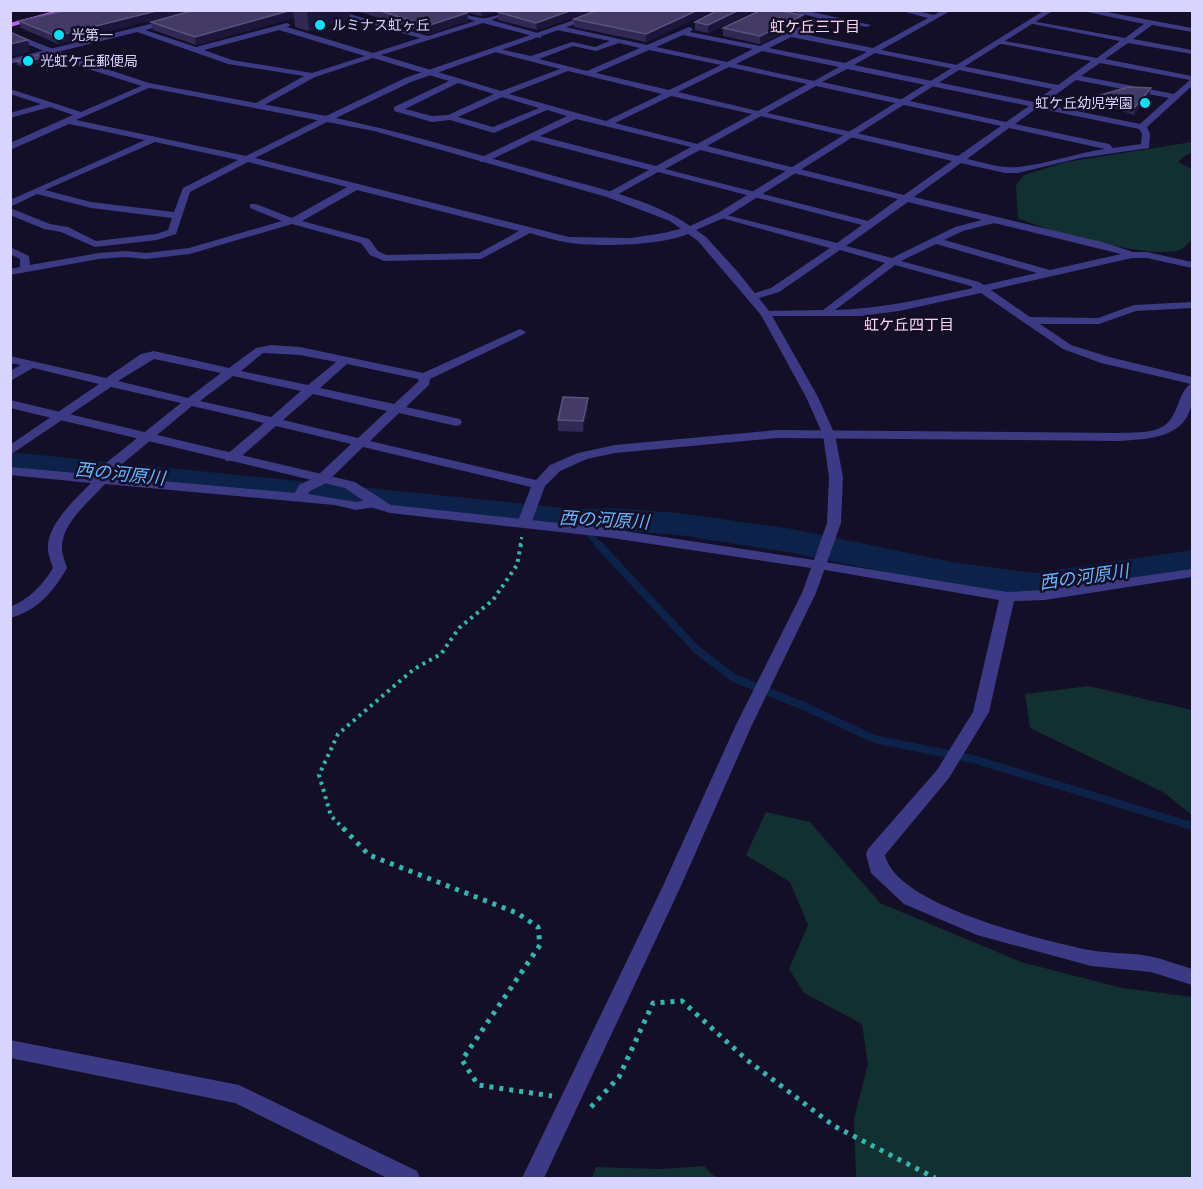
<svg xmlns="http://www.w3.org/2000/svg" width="1203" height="1189" viewBox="0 0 1203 1189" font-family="'Titillium Web','Noto Sans JP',sans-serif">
<rect width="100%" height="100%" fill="#130f26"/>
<g fill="#12302f">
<path d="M1192 142V153L1186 155 1178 162 1192 169V240C1188 242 1186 247 1182 249 1158 262 1043 230 1018 218L1016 185 1024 175 1066 162Z"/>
<path d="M1089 686 1192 710V815L1163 792 1030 728 1025 694Z"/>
<path d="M766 812 810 822 880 903 1021 962 1122 988 1192 997V1178H856L854 1119 868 1064 862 1024 804 993 789 969 808 925 790 882 746 855Z"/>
<path d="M704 1166 716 1178H592L596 1167 660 1169Z"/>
</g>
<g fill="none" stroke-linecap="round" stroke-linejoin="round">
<path stroke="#0c2248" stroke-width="6" d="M576 520 599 545"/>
<path stroke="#0c2248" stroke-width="8" d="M598 544 697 650 734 678 806 707 874 739 973 759 1192 826"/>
<path fill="#0c2248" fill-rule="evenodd" d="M10 452 576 509 611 508 679 513 793 529 952 562 1034 573 1192 550V574L1034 597 952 586 793 553 679 535 611 530 576 531 364 508 10 474Z"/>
<path stroke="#2fb8b0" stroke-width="3" stroke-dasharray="2 4" stroke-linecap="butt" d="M520 545 522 536"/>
<path stroke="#2fb8b0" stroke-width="4" stroke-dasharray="3 4.5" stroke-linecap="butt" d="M345 830 331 816 319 775 338 734 414 669 441 654 459 628 493 600 517 565 521 544"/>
<g stroke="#2fb8b0" stroke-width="5" stroke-dasharray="4 6" stroke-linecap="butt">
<path d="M343 828 369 855 517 913 538 927 540 945 462 1060 478 1085 552 1096"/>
<path d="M591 1107 619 1077 653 1003 682 1001 747 1060 834 1126 935 1178"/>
</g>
<g fill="#3d3a85" fill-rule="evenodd">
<path d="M335 10 428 36 475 21 442 10C456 10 467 16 481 18 493 19 506 10 519 10L491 20 541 34V38L483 23 381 55 501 91 560 69 495 52V48L531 56 572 42 595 47 610 41 557 30 556 28 560 26 647 45 689 27 693 29 690 32 760 46 818 18 787 10H803L871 25 867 27 826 19 798 33 873 48 928 18 898 10H913L934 15 943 10H952L881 50 1058 85 1091 61 1002 44H999V40L1097 58 1120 41 1028 23 1032 21 1125 38 1144 24 1078 10H1096L1192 28V32L1152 25 1133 39 1192 50V54L1128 43 1105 59 1192 76V86L1147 127 1150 134 1149 148 1080 158 1018 173H1005L961 163 914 197 1102 242 1133 252H1147L1192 262V268L1147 258H1132L991 290 1030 317 1098 318 1134 305 1192 302V308L1136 311 1099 324H1040L1071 345 1109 357 1192 377C1192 385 1194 394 1192 402 1186 439 1148 439 1118 441L777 438 615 453 587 459 560 471 545 486 532 521 525 525 518 521 531 487 363 447 326 483 310 491 308 494 356 502 376 499 383 503 381 506 356 510 335 505 105 484C90 501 64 521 62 545 61 553 65 561 67 568 54 591 37 611 10 618V607C29 599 42 586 53 568 51 561 47 553 48 545 50 521 76 499 91 483L10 475V467L295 493 299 485 316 477 351 444 276 426 236 461H226L224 458 226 455 264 423 192 406 116 469H106L104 466 106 463 181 403 111 387 10 455V445L99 384 33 368 10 381V371L21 365 10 363V356L106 378 141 354 154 351 229 368 256 348 271 345 300 347 423 373 520 329 526 332 524 334 430 379 429 385 406 407 460 419 462 422 460 425 456 426 399 413 370 441 536 480 550 465 578 453 615 445 777 430 1118 433C1131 432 1150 434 1162 427 1179 418 1178 390 1191 384L1101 363 1063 349 981 293 899 311 861 316H762L760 314 766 311 823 310 885 263 840 250 779 292 753 300 749 299V295L771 288 830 248 718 217V213L837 243 862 225 658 172 613 197H607V193L649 170 532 140 486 162H480V158L567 116 547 110 494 133 450 120 432 122 394 111V107L449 81 373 58 315 77 259 108 255 105 256 103 304 76 228 64 137 32 10 64V59L170 19 173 23 145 30 196 47 287 23 291 25 287 27 373 53 420 38 335 14ZM279 30 365 56 312 73 232 60 204 50ZM683 35 753 49 727 62 656 47ZM791 37 867 52 845 63 769 48ZM619 43 640 48 587 71 539 59 573 46 596 51ZM649 50 721 65 669 90 596 73ZM762 51 839 67 814 81 736 64ZM875 53 1052 89 1034 102 854 65ZM1100 63 1190 80 1174 94 1081 76ZM729 67 807 84 758 111 678 92ZM847 69 1029 106 1006 122 822 82ZM568 71 662 94 606 121 509 94ZM1076 80 1169 98 1140 124 1043 104ZM458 83 494 94 448 115 432 116 405 109ZM816 86 1001 126 958 156 767 113ZM671 96 752 114 697 144 615 123ZM502 97 539 108 493 127 458 117ZM1037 108 1139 129 1142 134 1141 144 1113 148 1109 144 1015 124ZM761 116 952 161 904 195 707 146ZM576 119 691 147 656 166 540 136ZM1009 128 1105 149C1076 153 1047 164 1018 167 1001 169 983 162 967 159ZM700 150 898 199 868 221 665 169ZM908 202 982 220 955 227 892 258 846 246ZM994 223 1121 254 1050 270 944 240 963 231ZM936 244 1037 273 984 285 979 282 901 261ZM895 265 971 286 973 288C927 298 882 309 835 310ZM263 353 300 355 336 362 308 385 241 371ZM154 359 221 373 188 398 118 381ZM347 364 418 379 419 381 394 404 320 388ZM233 376 301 391 271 417 200 401ZM313 394 387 411 358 438 283 420Z"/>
<path d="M148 83 152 85 151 87 76 120 246 156 328 115 332 118 331 120 255 158 569 237 631 238 664 233 691 226 696 229C676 246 598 247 571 243 557 241 543 237 530 233L481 259 384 261 370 255 361 243 292 224 190 254 146 259 125 257 99 259 10 275V269L20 267V259L10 254V247L29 256 30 265 99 253 125 251 146 253 189 248 282 221 250 208V204H256L292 218 347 187 248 162 190 192 176 234 157 240 95 247 61 232 44 229 10 215V208L50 224 68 227 96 241 156 234 168 230 172 218 91 208 37 194 10 207V200L145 140 69 124 10 150V143L73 115 50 107 10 118V113L41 104 10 94V89L81 112ZM155 142 238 160 183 188 174 212 91 202 45 190ZM357 190 519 231 479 253 386 255 378 251 369 239 302 221Z"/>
<path d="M819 561 1007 592 1045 590 1192 569V577L1045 600 1014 601 989 712 949 778 885 855C896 906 1043 940 1089 950 1110 954 1132 952 1153 957 1166 960 1179 965 1192 969V985L1151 972 1091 966 977 935 904 904 871 873 866 854 868 849 937 770 973 712 999 600 814 568 812 565 814 562Z"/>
<path d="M10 1040 239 1085 417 1171 420 1178H387L235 1103 10 1058Z"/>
</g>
<path fill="#3d3a85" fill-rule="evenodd" d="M603 10H615L411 82 336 118C406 133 475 154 544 173 588 186 653 199 690 226L718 213 1045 10H1054L726 217 696 230 706 237 737 271 770 312 818 397 835 435 843 477 841 523 816 593 751 727 680 888 544 1178H522L662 888 735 727 802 593 811 568 605 537 390 513 374 508 345 488 10 408V400L355 482 391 505 605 528 814 560 827 523 829 477 823 435 806 397 761 315 698 241 670 221 607 197 374 131 145 87 85 68 10 37V32L91 64 149 83 326 116 405 78Z"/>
<path fill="#c25bff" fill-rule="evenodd" d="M58 10H72L10 27V23Z"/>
</g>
<g fill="#312854">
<path d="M68 10H192L58 44 21 28 19 21Z"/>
<path d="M195 10H349L350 20 309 31 295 27 294 18 196 45 153 30 151 22Z"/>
<path d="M354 10H595L537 30 498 20V12L481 16 465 12 467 13 468 21 428 34Z"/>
<path d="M598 10H714L646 42 574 27V19Z"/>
<path d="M718 10H756L708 33 695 30V22Z"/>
<path d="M796 10V14L803 15 802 23 760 44 723 36V28Z"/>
<path d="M50 60 22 67 17 65 16 61Z"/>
<path d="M1151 88 1149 96 1134 115 1098 103 1100 95Z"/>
<path d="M588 409 583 432 558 431V420Z"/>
</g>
<g fill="#1d163a">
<path d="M160 10H192L58 44 56 36Z"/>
<path d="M293 10 294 18 196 45 195 37Z"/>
<path d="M307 10H349L350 20 309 31Z"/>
<path d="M481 10H506L481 16Z"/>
<path d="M572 10H595L537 30 536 23Z"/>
<path d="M698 10H714L646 42V34Z"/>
<path d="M739 10H756L708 33V25Z"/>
<path d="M790 10H796V15L786 12Z"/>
<path d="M467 13 468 21 428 34 427 26Z"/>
<path d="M803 15 802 23 760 44V36Z"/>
<path d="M28 40 30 52 10 57V44Z"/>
<path d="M49 56 50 60 22 67 21 63Z"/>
<path d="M1151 88 1149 96 1134 115 1135 107Z"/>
<path d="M588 398V409L583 432V421Z"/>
</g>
<g fill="#433a66" stroke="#5a527e" stroke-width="1.5">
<path d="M68 10H160L56 36 19 21Z"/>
<path d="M195 10H292L195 37 151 22Z"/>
<path d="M378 10H459L467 13 427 26Z"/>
<path d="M502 10H572L536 23 498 12Z"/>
<path d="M598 10H698L646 34 574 19Z"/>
<path d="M718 10H739L708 25 695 22Z"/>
<path d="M761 10H790L786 12 803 15 760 36 723 28Z"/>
<path d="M10 32 28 40 10 44Z"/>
<path d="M43 54 49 56 21 63 16 61Z"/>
<path d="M1129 87 1151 88 1135 107 1100 95Z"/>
<path d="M563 397 588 398 583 421 558 420Z"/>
</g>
<g fill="#00e5ff" stroke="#130f26" stroke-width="2">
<circle cx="320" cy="25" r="6"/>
<circle cx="59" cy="35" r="6"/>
<circle cx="28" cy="61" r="6"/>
<circle cx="1145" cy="103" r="6"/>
</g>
<g text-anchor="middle" stroke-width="5" stroke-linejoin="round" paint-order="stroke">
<g font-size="14" fill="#d9d4ff" stroke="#130f26" text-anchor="start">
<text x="332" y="30">ルミナス虹ヶ丘</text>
<text x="71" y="40">光第一</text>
<text x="40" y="66">光虹ケ丘郵便局</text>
<text x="1133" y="108" text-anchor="end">虹ケ丘幼児学園</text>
</g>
<g font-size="15" fill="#ffd6f0" stroke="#130f26">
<text x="815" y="32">虹ケ丘三丁目</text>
<text x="909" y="330">虹ケ丘四丁目</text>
</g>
<g font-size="18" font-style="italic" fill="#62b6ff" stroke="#130f26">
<text transform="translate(120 474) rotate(6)" y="6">西の河原川</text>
<text transform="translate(604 520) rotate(3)" y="6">西の河原川</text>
<text transform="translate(1084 577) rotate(-8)" y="6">西の河原川</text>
</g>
</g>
<rect width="1203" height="1189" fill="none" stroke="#d9d4ff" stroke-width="24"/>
</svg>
